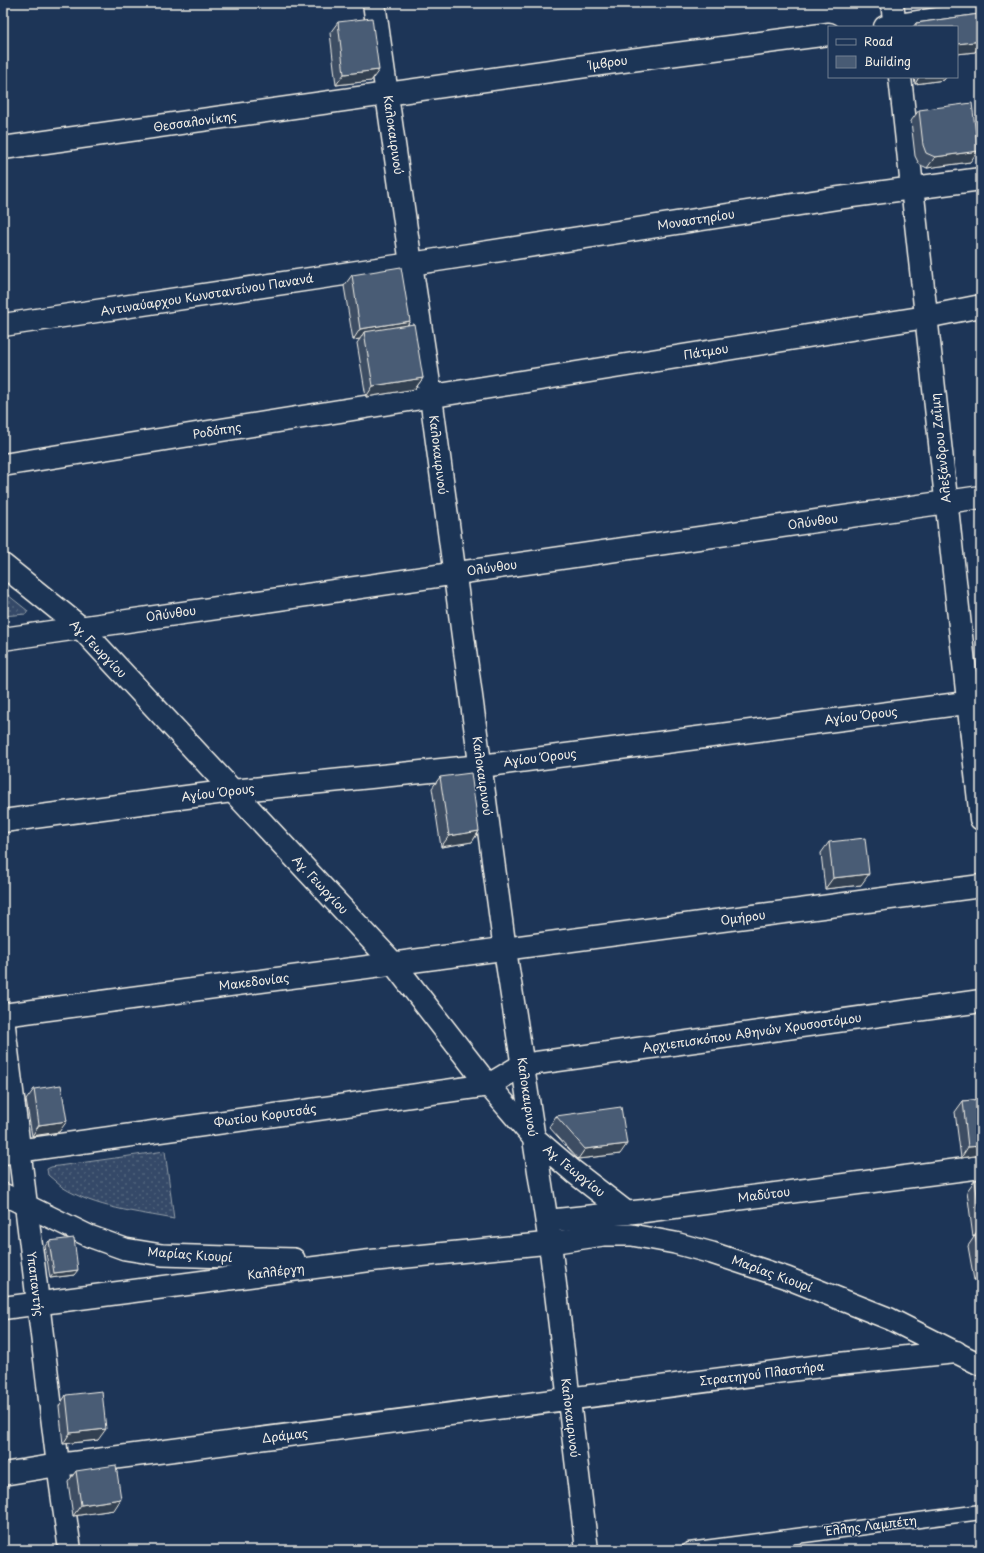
<svg xmlns="http://www.w3.org/2000/svg" width="984" height="1553" viewBox="0 0 984 1553" font-family="'Playpen Sans',sans-serif">
<defs>
<pattern id="grass-dots" width="8" height="8" patternUnits="userSpaceOnUse"><rect width="8" height="8" fill="#354a67"/><path d="M2 2h.1M6 6h.1" fill="none" stroke="#53657d" stroke-width="1.8" stroke-linecap="round"/></pattern>
</defs>
<rect width="100%" height="100%" fill="#1d3557"/>
<filter id="ink" filterUnits="userSpaceOnUse"><feTurbulence type="fractalNoise" baseFrequency=".025" numOctaves="2"/><feDisplacementMap in="SourceGraphic" scale="8" xChannelSelector="R" yChannelSelector="G"/><feConvolveMatrix kernelMatrix="1 2 1 2 8 2 1 2 1" color-interpolation-filters="sRGB"/></filter>
<g filter="url(#ink)">
<g fill="url(#grass-dots)" stroke="#949ea8">
<path d="M3 591 28 611 26 614 3 616Z"/>
<path d="M165 1151 174 1219C137 1212 95 1208 62 1187 57 1183 53 1179 48 1175L47 1169 51 1167Z"/>
</g>
<g fill="none" stroke-linecap="round" stroke-linejoin="round">
<defs>
<path id="service" d="M689 1550 981 1512"/>
<g id="pedestrian">
<path d="M3 1194 89 1236 125 1249 162 1255 294 1259"/>
<path d="M256 1275 366 1261 550 1243 603 1235H632L675 1243 712 1253 787 1278 890 1319 981 1365"/>
</g>
<g id="minor">
<path d="M374 3 411 264 431 397 505 950 550 1243 587 1550"/>
<path d="M892 3 895 27"/>
<path d="M885 27 981 12"/>
<path d="M900 77 981 819"/>
<path d="M3 148 600 64 829 34"/>
<path d="M3 325 411 264 838 198 981 179"/>
<path d="M3 465 926 317 981 306"/>
<path d="M3 565 80 627 394 964 480 1075 533 1137 574 1172 627 1213"/>
<path d="M3 639 981 497"/>
<path d="M3 821 232 791 481 766 981 701"/>
<path d="M3 1015 981 886"/>
<path d="M3 1018 58 1465 70 1550"/>
<path d="M3 1153 489 1085 522 1065 981 1001"/>
<path d="M547 1221 644 1211 981 1167"/>
<path d="M3 1308 256 1275"/>
<path d="M3 1474 58 1465 829 1365 956 1352"/>
</g>
</defs>
<use href="#service" stroke="#f4f1e8" stroke-width="17"/>
<use href="#pedestrian" stroke="#f4f1e8" stroke-width="24"/>
<use href="#minor" stroke="#f4f1e8" stroke-width="25"/>
<use href="#service" stroke="#1d3557" stroke-width="14"/>
<use href="#pedestrian" stroke="#1d3557" stroke-width="21"/>
<use href="#minor" stroke="#1d3557" stroke-width="22"/>
</g>
<g fill="#3e4e64" stroke="#f4f1e8">
<path d="M979 14 981 30V44L975 52 957 54V27H913L916 23Z"/>
<path d="M338 22 371 81 336 85 330 33Z"/>
<path d="M914 77H946L944 80 915 84Z"/>
<path d="M919 110 970 162 927 168 919 164 915 156 911 121Z"/>
<path d="M352 275 410 321 407 325 423 378 415 389 366 397 357 343 360 339 353 340 344 286Z"/>
<path d="M440 777 479 831 472 842 441 847 432 788Z"/>
<path d="M829 842 861 885 825 889 821 853Z"/>
<path d="M34 1089 59 1132 32 1136 26 1100Z"/>
<path d="M981 1099V1155L961 1158 955 1112 963 1101Z"/>
<path d="M556 1116 620 1154 578 1159 549 1127Z"/>
<path d="M975 1180H981V1279L974 1280 968 1246 974 1237H973L967 1191Z"/>
<path d="M49 1241 74 1275 50 1278 45 1246Z"/>
<path d="M66 1395 98 1440 63 1444 59 1406Z"/>
<path d="M76 1471 114 1510 73 1516 68 1482Z"/>
</g>
<g fill="#324051" stroke="#f4f1e8">
<path d="M981 41V44L975 52 957 54V44Z"/>
<path d="M379 70 371 81 336 85 344 74Z"/>
<path d="M919 77H946L944 80 915 84Z"/>
<path d="M978 151 970 162 927 168 935 157Z"/>
<path d="M410 321 402 332H364L360 339 353 340 360 329Z"/>
<path d="M423 378 415 389 366 397 373 386Z"/>
<path d="M479 831 472 842 441 847 449 836Z"/>
<path d="M869 874 861 885 825 889 833 878Z"/>
<path d="M67 1121 59 1132 32 1136 39 1125Z"/>
<path d="M627 1144 620 1154 578 1159 585 1149Z"/>
<path d="M981 1146V1155L961 1158 968 1147Z"/>
<path d="M981 1226V1236L975 1235 973 1237Z"/>
<path d="M78 1270 74 1275 50 1278 54 1273Z"/>
<path d="M981 1270V1279L974 1280Z"/>
<path d="M106 1429 98 1440 63 1444 70 1433Z"/>
<path d="M121 1499 114 1510 73 1516 81 1505Z"/>
</g>
<g fill="#485b74" stroke="#f4f1e8">
<path d="M979 14 981 30V41L957 44V27H916V23Z"/>
<path d="M372 18 379 70 344 74 338 22Z"/>
<path d="M972 103 978 151 935 157 926 153 923 145 919 110Z"/>
<path d="M401 267 410 321 360 329 352 275Z"/>
<path d="M414 324 423 378 373 386 364 332Z"/>
<path d="M471 773 479 831 449 836 440 777Z"/>
<path d="M865 838 869 874 833 878 829 842Z"/>
<path d="M61 1085 67 1121 39 1125 34 1089Z"/>
<path d="M981 1099V1146L968 1147 963 1101Z"/>
<path d="M621 1107 627 1144 585 1149 556 1116Z"/>
<path d="M975 1180H981V1226Z"/>
<path d="M981 1234V1269L975 1235Z"/>
<path d="M74 1238 78 1270 54 1273 49 1241Z"/>
<path d="M102 1391 106 1429 70 1433 66 1395Z"/>
<path d="M116 1465 121 1499 81 1505 76 1471Z"/>
</g>
</g>
<g text-anchor="middle" stroke-width="3" stroke-linejoin="round" paint-order="stroke">
<g font-size="12" fill="#f4f1e8" stroke="#1d3557">
<text transform="translate(608 63) rotate(-8)" y="4">Ίμβρου</text>
<text transform="translate(195 122) rotate(-8)" y="4">Θεσσαλονίκης</text>
<text transform="translate(393 135) rotate(82)" y="4">Καλοκαιρινού</text>
<text transform="translate(696 220) rotate(-9)" y="4">Μοναστηρίου</text>
<text transform="translate(207 295) rotate(-9)" y="4">Αντιναύαρχου Κωνσταντίνου Πανανά</text>
<text transform="translate(706 352) rotate(-9)" y="4">Πάτμου</text>
<text transform="translate(217 431) rotate(-9)" y="4">Ροδόπης</text>
<text transform="translate(941 448) rotate(-96)" y="4">Αλεξάνδρου Ζαΐμη</text>
<text transform="translate(438 455) rotate(83)" y="4">Καλοκαιρινού</text>
<text transform="translate(813 522) rotate(-8)" y="4">Ολύνθου</text>
<text transform="translate(492 568) rotate(-8)" y="4">Ολύνθου</text>
<text transform="translate(171 614) rotate(-8)" y="4">Ολύνθου</text>
<text transform="translate(98 649) rotate(46)" y="4">Αγ. Γεωργίου</text>
<text transform="translate(861 716) rotate(-7)" y="4">Αγίου Όρους</text>
<text transform="translate(540 758) rotate(-7)" y="4">Αγίου Όρους</text>
<text transform="translate(482 776) rotate(82)" y="4">Καλοκαιρινού</text>
<text transform="translate(218 793) rotate(-7)" y="4">Αγίου Όρους</text>
<text transform="translate(320 885) rotate(47)" y="4">Αγ. Γεωργίου</text>
<text transform="translate(743 918) rotate(-8)" y="4">Ομήρου</text>
<text transform="translate(254 982) rotate(-7)" y="4">Μακεδονίας</text>
<text transform="translate(752 1033) rotate(-8)" y="4">Αρχιεπισκόπου Αθηνών Χρυσοστόμου</text>
<text transform="translate(527 1097) rotate(82)" y="4">Καλοκαιρινού</text>
<text transform="translate(265 1116) rotate(-8)" y="4">Φωτίου Κορυτσάς</text>
<text transform="translate(574 1171) rotate(39)" y="4">Αγ. Γεωργίου</text>
<text transform="translate(764 1195) rotate(-7)" y="4">Μαδύτου</text>
<text transform="translate(190 1255) rotate(4)" y="4">Μαρίας Κιουρί</text>
<text transform="translate(276 1272) rotate(-7)" y="4">Καλλέργη</text>
<text transform="translate(772 1274) rotate(20)" y="4">Μαρίας Κιουρί</text>
<text transform="translate(35 1284) rotate(83)" y="4">Υπαπαντής</text>
<text transform="translate(762 1374) rotate(-7)" y="4">Στρατηγού Πλαστήρα</text>
<text transform="translate(570 1418) rotate(83)" y="4">Καλοκαιρινού</text>
<text transform="translate(285 1436) rotate(-7)" y="4">Δράμας</text>
<text transform="translate(871 1526) rotate(-7)" y="4">Έλλης Λαμπέτη</text>
</g>
</g>
<rect width="984" height="1553" fill="none" stroke="#1d3557" stroke-width="16"/>
<rect x="8" y="8" width="968" height="1537" fill="none" stroke="#f4f1e8" stroke-width="1.5" filter="url(#ink)"/>
<rect x="828" y="26" width="130" height="52" fill="#1d3557" stroke="#738091"/>
<rect x="836" y="39" width="20" height="6" fill="#1d3557" stroke="#738091"/>
<text x="864" y="46" font-size="12" fill="#f4f1e8">Road</text>
<rect x="836" y="56" width="20" height="12" fill="#485b74" stroke="#738091"/>
<text x="864" y="66" font-size="12" fill="#f4f1e8">Building</text>
</svg>
